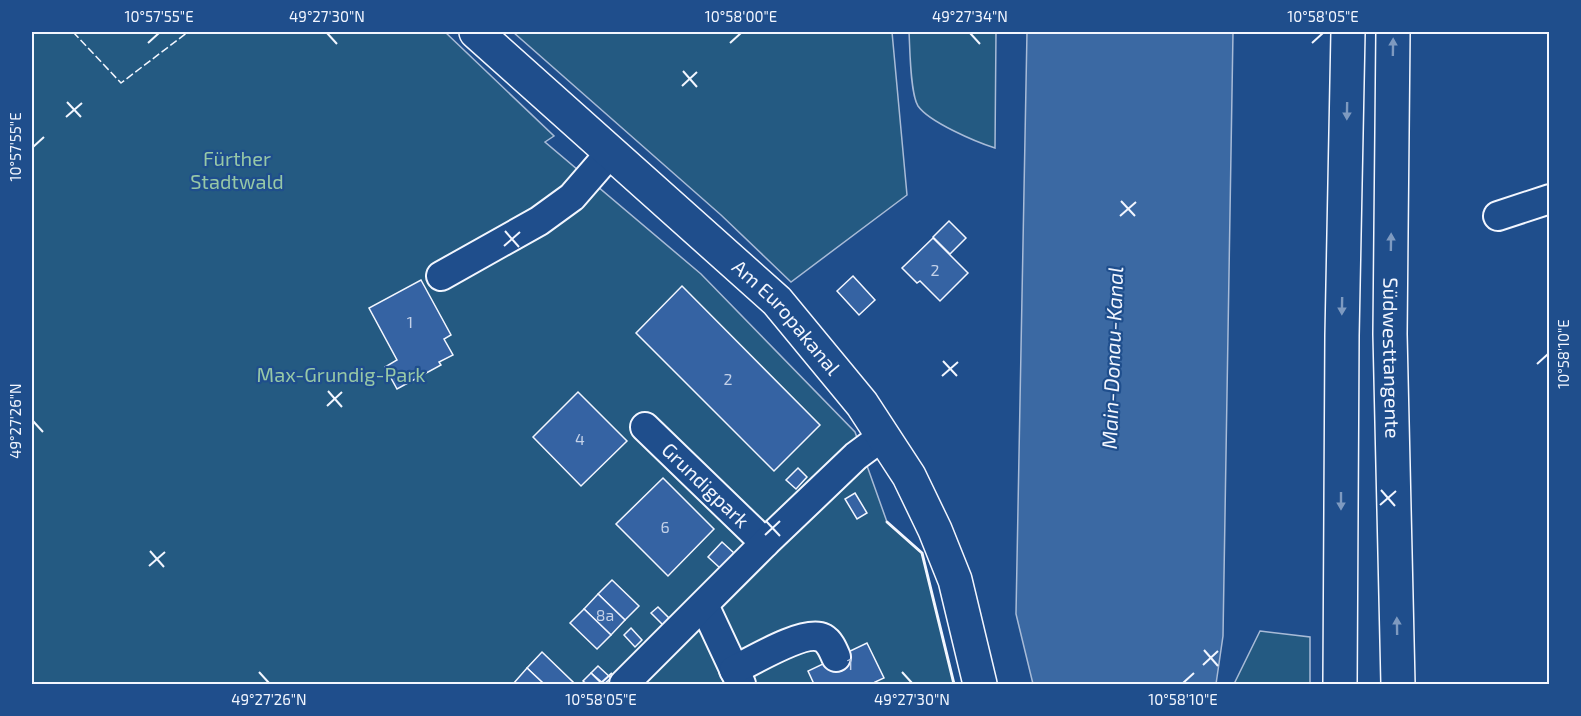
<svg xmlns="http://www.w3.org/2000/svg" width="1581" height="716" viewBox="0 0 1581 716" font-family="'Exo 2',sans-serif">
<rect width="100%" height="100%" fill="#1f4e8c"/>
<g fill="#245a82" stroke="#a8bbd7" stroke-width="1.5">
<path d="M32 32H445L554 136 545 142 701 274 855 432 887 522 922 553 954 684H32Z"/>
<path d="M513 32H892L907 195 791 282 721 215Z"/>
<path d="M909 32H996L995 148C976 142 929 122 918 106 910 93 910 48 909 32Z"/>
<path d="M1260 631 1310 637V684H1234Z"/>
</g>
<path fill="#3b69a3" stroke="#a8bbd7" stroke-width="1.5" d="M1027 32H1233L1223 636 1216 684H1033L1016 614Z"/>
<g fill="#3563a3" stroke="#f2f6ff" stroke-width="1.5">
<path d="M949 221 966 238 950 254 933 237Z"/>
<path d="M933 238 968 273 940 301 920 281 917 283 902 268Z"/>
<path d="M853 276 875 300 859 315 837 291Z"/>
<path d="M421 280 451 335 444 339 453 355 439 362 441 365 397 389 385 367 397 360 369 308Z"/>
<path d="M682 286 820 425 774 471 636 333Z"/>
<path d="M578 392 627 441 581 486 533 437Z"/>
<path d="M798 468 807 477 796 489 786 480Z"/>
<path d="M663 478 714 529 668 576 616 524Z"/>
<path d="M855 493 867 513 857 519 845 499Z"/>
<path d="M722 542 734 553 720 568 708 557Z"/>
<path d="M612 580 639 606 625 620 598 594Z"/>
<path d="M598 594 625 620 611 635 584 609Z"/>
<path d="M658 607 670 619 663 625 651 613Z"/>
<path d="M584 609 611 635 597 649 570 623Z"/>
<path d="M631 628 642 640 635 647 624 635Z"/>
<path d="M867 643 884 678 875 682 876 684H814L808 671Z"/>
<path d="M542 652 573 682 570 684H544L527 668Z"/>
<path d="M598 666 611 678 604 684 591 673Z"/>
<path d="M527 668 544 684H513Z"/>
<path d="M591 673 602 684H587L583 681Z"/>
</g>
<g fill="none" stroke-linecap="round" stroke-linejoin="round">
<defs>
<g id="minor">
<path d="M1498 216 1550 199"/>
<path d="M441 276 539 221 572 197 611 152"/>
<path id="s1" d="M645 427 765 543"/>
<path d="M704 605 741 684"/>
<path d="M734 670C752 661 805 629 823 638 830 642 833 650 836 657"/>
<path d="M624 684 765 543 856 456 883 436"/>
</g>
<g id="major">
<path id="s2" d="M476 32 777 301 862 404 909 476 935 530 955 580 980 684"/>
</g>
<g id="highway">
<path id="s3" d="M1393 32 1390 334 1398 684"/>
<path d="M1340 684 1342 336 1348 32"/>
</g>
</defs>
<use href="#minor" stroke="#f2f6ff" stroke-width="32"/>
<use href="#major" stroke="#f2f6ff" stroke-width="36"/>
<use href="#highway" stroke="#f2f6ff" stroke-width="36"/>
<use href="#minor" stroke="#1f4e8c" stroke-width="28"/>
<use href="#major" stroke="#1f4e8c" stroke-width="33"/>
<use href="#highway" stroke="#1f4e8c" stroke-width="33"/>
<path stroke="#f2f6ff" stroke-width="1.5" stroke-dasharray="8 3" stroke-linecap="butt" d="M73 32 121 83 188 32"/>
<path stroke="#f2f6ff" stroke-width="3" d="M887 522 922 553 954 684"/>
</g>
<defs><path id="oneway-solid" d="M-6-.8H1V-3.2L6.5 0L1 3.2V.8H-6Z" transform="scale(1.5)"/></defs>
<g fill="#7e9ac0">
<use href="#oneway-solid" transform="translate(1393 47) rotate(-89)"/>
<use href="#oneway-solid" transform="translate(1347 111) rotate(91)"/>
<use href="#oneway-solid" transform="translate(1391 242) rotate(-89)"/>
<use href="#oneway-solid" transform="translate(1342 306) rotate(91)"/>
<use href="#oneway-solid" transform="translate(1341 501) rotate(90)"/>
<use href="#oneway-solid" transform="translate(1397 626) rotate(-91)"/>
</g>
<path fill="none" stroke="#f2f6ff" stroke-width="2" d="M327 33 337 44M970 33 980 44M148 43 159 33M730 43 741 33M1312 43 1323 33M683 71 697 87M682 86 697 72M67 102 81 117M66 117 82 103M33 147 44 137M1121 201 1135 216M1120 216 1136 202M505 231 519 247M504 246 520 232M943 361 957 376M1537 364 1548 354M942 376 958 362M328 391 342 407M327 406 342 392M33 421 43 432M1381 490 1395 506M1380 505 1396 491M766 521 780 536M765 535 780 521M150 551 164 567M149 566 165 552M1204 650 1218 666M1203 665 1218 651M259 672 269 683M902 672 912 683M601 683 612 673M1183 683 1194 673"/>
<g text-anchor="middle" stroke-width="4.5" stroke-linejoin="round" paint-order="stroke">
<g font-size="16" fill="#c3d1e8">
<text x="935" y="276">2</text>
<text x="410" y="328">1</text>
<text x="728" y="385">2</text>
<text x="580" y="445">4</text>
<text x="665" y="533">6</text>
<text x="605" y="621">8a</text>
<text x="850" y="670">1</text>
</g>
<g font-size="20" fill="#97c8a6" stroke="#1f4e8c">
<text x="237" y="166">Fürther<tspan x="237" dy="23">Stadtwald</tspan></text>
<text x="341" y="382">Max-Grundig-Park</text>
</g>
<g font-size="20" fill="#f2f6ff" stroke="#1f4e8c">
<text dy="7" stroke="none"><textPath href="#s2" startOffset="422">Am Europakanal</textPath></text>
<text dy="7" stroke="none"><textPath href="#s3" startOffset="326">Südwesttangente</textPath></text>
<text dy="7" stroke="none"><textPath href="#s1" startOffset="84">Grundigpark</textPath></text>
</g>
<g font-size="21" font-style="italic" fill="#f2f6ff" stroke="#1f4e8c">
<text transform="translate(1113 358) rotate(-88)" y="7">Main-Donau-Kanal</text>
</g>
</g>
<rect width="1581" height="716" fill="none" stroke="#1f4e8c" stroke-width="66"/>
<rect x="33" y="33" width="1515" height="650" fill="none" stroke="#f2f6ff" stroke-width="2"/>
<g font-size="15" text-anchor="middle" fill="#f2f6ff">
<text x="159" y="22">10°57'55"E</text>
<text x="327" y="22">49°27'30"N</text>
<text x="741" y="22">10°58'00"E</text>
<text x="970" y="22">49°27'34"N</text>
<text x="1323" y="22">10°58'05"E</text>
<text transform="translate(16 147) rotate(-90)" y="5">10°57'55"E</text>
<text transform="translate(1564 354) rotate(-90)" y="5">10°58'10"E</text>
<text transform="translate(16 421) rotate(-90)" y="5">49°27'26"N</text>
<text x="269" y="705">49°27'26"N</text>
<text x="601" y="705">10°58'05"E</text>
<text x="912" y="705">49°27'30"N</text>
<text x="1183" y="705">10°58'10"E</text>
</g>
</svg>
